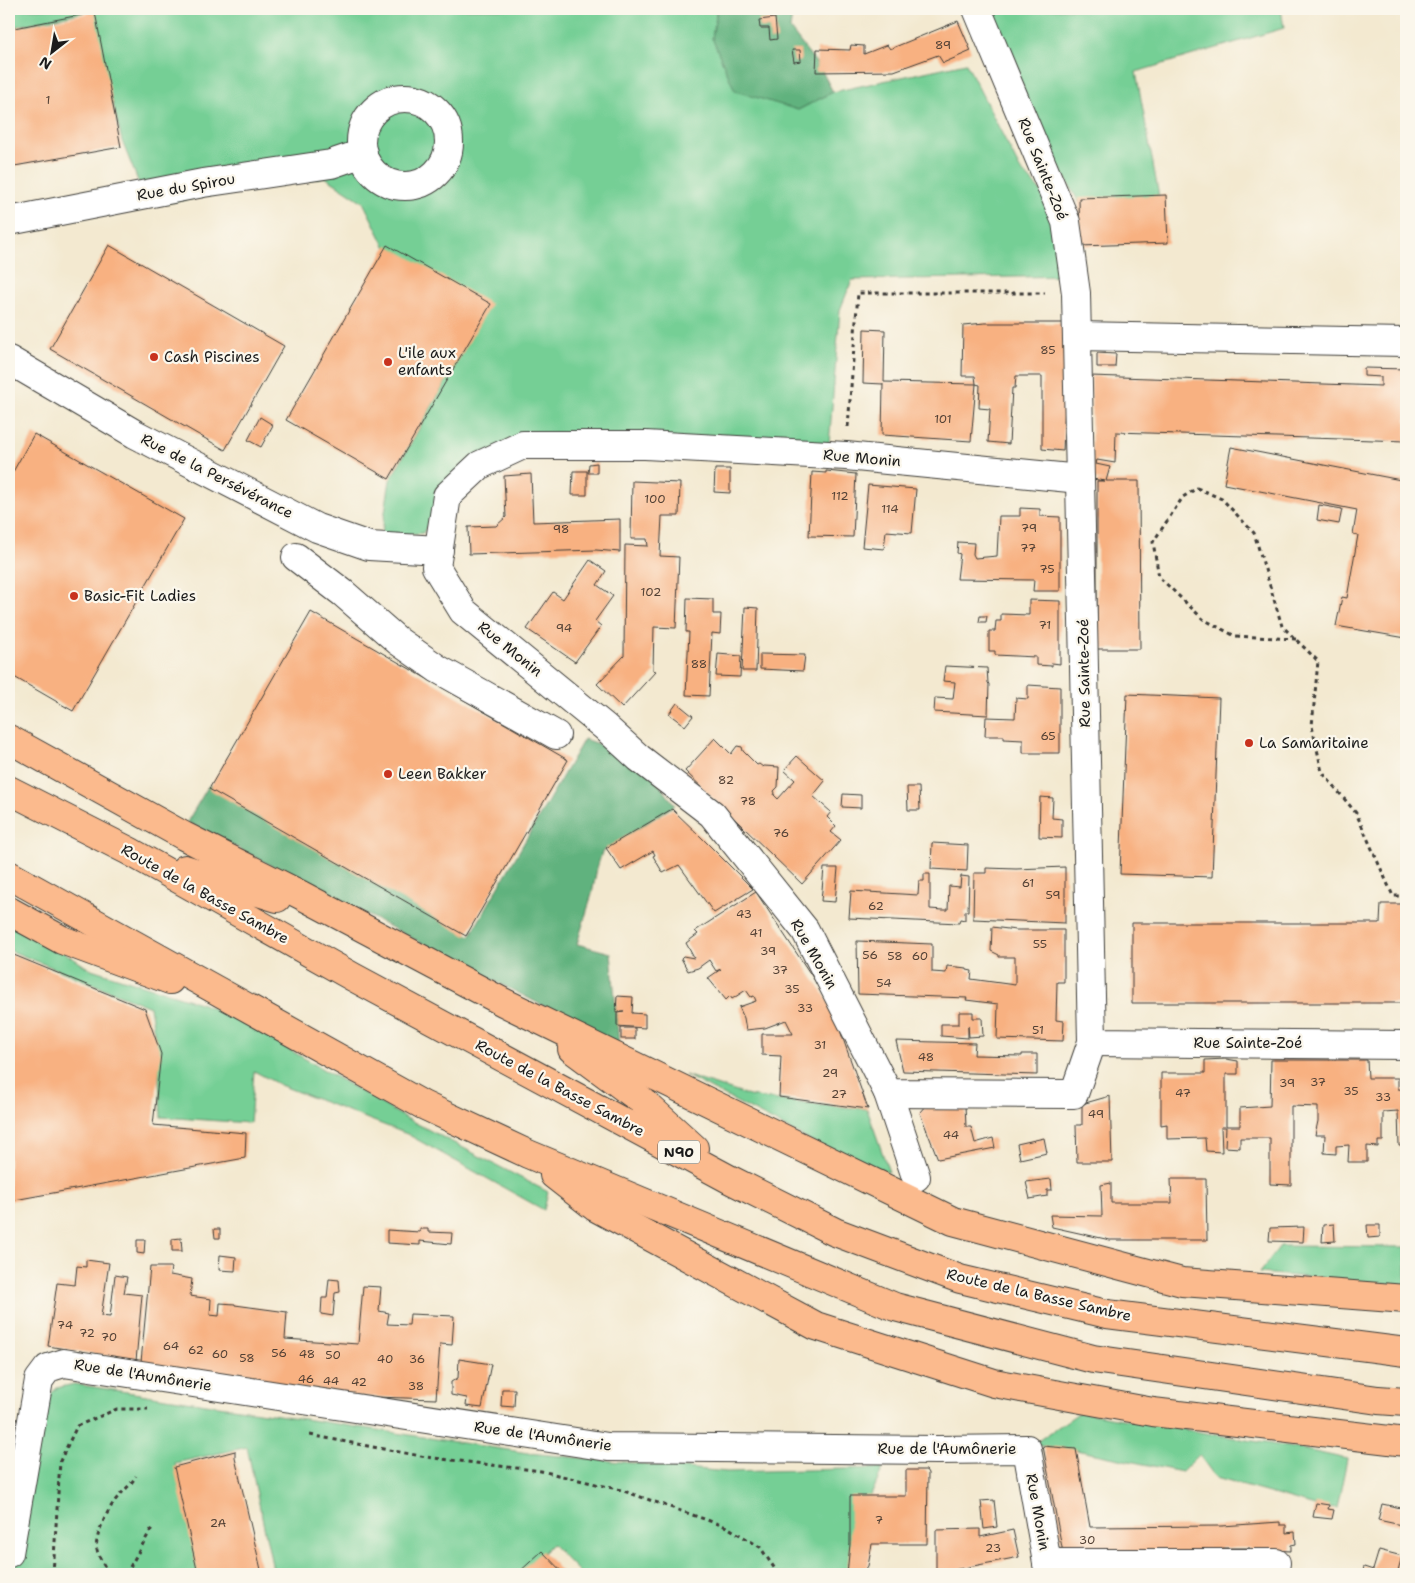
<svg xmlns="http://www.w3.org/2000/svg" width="1415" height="1583" viewBox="0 0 1415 1583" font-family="'Shantell Sans',sans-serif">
<rect width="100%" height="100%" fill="#fbf7ec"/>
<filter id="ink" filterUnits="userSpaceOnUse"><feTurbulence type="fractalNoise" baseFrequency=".02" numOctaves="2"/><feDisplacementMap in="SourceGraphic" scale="10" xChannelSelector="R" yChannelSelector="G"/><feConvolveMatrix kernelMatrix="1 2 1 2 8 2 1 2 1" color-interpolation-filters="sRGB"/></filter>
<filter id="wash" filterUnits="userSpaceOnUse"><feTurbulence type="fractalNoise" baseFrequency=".0096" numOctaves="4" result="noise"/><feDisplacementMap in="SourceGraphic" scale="20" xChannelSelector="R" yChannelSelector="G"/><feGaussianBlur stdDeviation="1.12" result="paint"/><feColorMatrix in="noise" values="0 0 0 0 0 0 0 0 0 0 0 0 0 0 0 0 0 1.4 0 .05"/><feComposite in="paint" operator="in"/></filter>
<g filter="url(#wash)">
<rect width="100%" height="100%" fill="#f3e9d0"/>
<g fill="#75cf95" stroke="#487658">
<path d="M9 9H717L712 38 798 110 833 92 966 63 1020 169 1062 214 1073 276 852 280 840 310 829 444 523 445 464 465 423 533 381 538 390 480 489 305 385 246 363 202 325 177 148 206 122 141 90 11 9 28Z"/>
<path d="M978 9H1281L1284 28 1136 72 1160 202 1080 204 1002 68Z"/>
<path d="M9 916 88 968 203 1004 251 1027 404 1117 548 1192 544 1210 407 1134 280 1085 254 1071 250 1123 161 1117 158 1056 150 1007 9 950Z"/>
<path d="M685 1075 749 1096 808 1104 867 1109 889 1172 834 1153Z"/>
<path d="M1280 1246 1406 1247V1285L1259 1273Z"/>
<path d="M74 1384 528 1453 727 1472 883 1468 868 1502 863 1574H581L552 1544 522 1574H274L247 1447 175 1463 199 1574H14L46 1398 57 1388Z"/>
<path d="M1080 1412 1301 1449 1347 1459 1337 1508 1315 1506 1216 1478 1199 1455 1182 1472 1076 1450 1032 1445Z"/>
</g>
<g fill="#60b27e" stroke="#3e674d">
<path d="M717 9H793L790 29 821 69 833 92 798 110 735 91 712 38Z"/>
<path d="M584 739 639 758 675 805 602 852 597 868 592 894 577 944 611 953 619 1045 187 822 209 785 470 936Z"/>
</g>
<g id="blocks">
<g fill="#f8b181">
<path d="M95 12 121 147 9 167V29Z"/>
<path d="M775 18 777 39 770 40 769 28H760L759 20Z"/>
<path d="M958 21 971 51 943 63 938 55 894 71 816 72 817 49 850 50 851 45 864 46V54L887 45 890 49Z"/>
<path d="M792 50H800L801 61 794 62Z"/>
<path d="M1166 195 1168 243 1080 246 1079 198Z"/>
<path d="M109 245 284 346 225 450 50 349Z"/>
<path d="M387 245 491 304 389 479 286 420Z"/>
<path d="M985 323H1065L1066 376 1063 451 1042 449V376H1016L1015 388H1012L1009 444 988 442 990 409 979 408 980 385 976 384 975 376H962L963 325Z"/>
<path d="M864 329 885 330 884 382 976 384 971 441 882 435 883 384 863 383Z"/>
<path d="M1097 353 1116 354 1115 367H1097Z"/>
<path d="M1364 368 1406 369V441L1116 432 1115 463 1097 460 1096 464 1110 467 1106 481H1139L1140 649H1097V481H1105L1092 479 1091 376 1381 386V377L1364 376Z"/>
<path d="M260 417 273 425 261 447 248 440Z"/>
<path d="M34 434 184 519 73 711 9 674V479Z"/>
<path d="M1231 447 1406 481V638L1336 626 1342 597 1347 598 1358 535 1353 534 1357 510 1224 484Z"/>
<path d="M597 463V473H588L589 464Z"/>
<path d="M715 469H730V493L714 492Z"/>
<path d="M573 471H587V495H572Z"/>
<path d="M826 471 856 474 853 537 809 536 812 472 826 473Z"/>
<path d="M531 474 533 522 620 519V552L596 550 469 554 468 527 496 526 506 517 504 476Z"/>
<path d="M632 481 680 483 679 516H662L660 556 679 557 676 628 654 627 653 670 656 671 622 708 597 684 624 656 625 545 648 546 647 539H631Z"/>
<path d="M868 485 916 489 912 533 886 531 884 549 862 547Z"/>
<path d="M1319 505 1342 509 1339 524 1317 520Z"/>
<path d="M1020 508 1040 509V516L1060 517V591H1033L1034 580 957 579 960 554 957 553 958 542 974 543 973 554 975 558 997 556 999 516H1020Z"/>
<path d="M590 560 606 571 597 585 613 596 595 621 601 626 575 662 527 629 553 592 563 599Z"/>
<path d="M687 598 713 599V614H721L720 634 712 633 709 696 686 695 689 632H686Z"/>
<path d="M1029 600 1060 601V664L1052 663V666L1036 665V657L995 655V651H989V631H995L996 621H1001V614L1029 615Z"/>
<path d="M745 607 758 608 756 671H742Z"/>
<path d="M311 612 568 760 466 936 209 789Z"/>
<path d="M980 616H987L986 622H979Z"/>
<path d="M718 654 741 656 740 677 716 676Z"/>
<path d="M760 654 805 655 803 671 760 669Z"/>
<path d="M945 666 987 668 988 683 989 684 988 715 934 712 935 698 953 699 955 682 943 681Z"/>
<path d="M1028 685 1060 687V753H1023V740L1004 739V736H985L986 717 1015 718 1016 698 1028 699Z"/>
<path d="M1127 694 1219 698 1212 877 1120 874Z"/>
<path d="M677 703 693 716 685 726 669 714Z"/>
<path d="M715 738 731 754 737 746 742 747 743 751 757 765 759 764 763 767 764 766 779 767 778 787 774 791 775 793 774 795 778 799 795 780 784 770 797 756 825 781 813 796 831 812 827 817 836 826 831 832 841 840 802 884 685 771Z"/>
<path d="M907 787H919L920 810H908Z"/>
<path d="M843 794 861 795V808L842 807Z"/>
<path d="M1040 797 1053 798 1052 818 1062 819V838L1039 837Z"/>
<path d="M672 809 700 836 753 889 714 913 679 865 663 873 653 856 655 855 653 851 621 870 606 848Z"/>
<path d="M932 843 968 845 967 871 931 869Z"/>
<path d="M1065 867V923L973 919 974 873H986V868L1016 869Z"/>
<path d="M824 868H838L835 902 821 901Z"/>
<path d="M924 874H930V909L943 910H948L949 886 960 887 961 876 969 877 968 911H965V920L960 919 959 923 849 918 851 891 918 895 919 881H924Z"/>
<path d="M756 892 831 1005 868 1109 779 1097 781 1056 762 1055V1034H793L786 1020 765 1028 746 1030 744 1018 739 1007 756 1001 754 996 751 997 746 990 732 999 730 996 726 1000 708 978 721 969 716 971 709 960 698 968 688 971 681 958 683 956 694 958 686 943 698 934 695 931Z"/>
<path d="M1381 904H1406V1003H1132V923H1380Z"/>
<path d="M992 927 1016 930H1064V982H1057L1056 1020 1064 1021 1063 1041 997 1039 998 1004 966 1000 967 998 858 994 857 941 932 944V972L946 973 947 966 967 968V970L972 971 971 979 1015 985V957H999V955L991 951Z"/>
<path d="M9 953 145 1009 161 1054 153 1125 246 1133 245 1158 9 1201Z"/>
<path d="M617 996 633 997 632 1013 645 1014V1028L617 1026V1013L624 1012H616Z"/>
<path d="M959 1012H973V1018H982L983 1036 969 1037 968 1026V1038L941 1036V1024H959Z"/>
<rect x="621" y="1028" width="14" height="11"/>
<path d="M896 1041 975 1043 974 1055 1022 1056V1054H1037V1075L903 1071Z"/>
<path d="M1226 1059 1238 1061V1074H1226V1126H1240V1108L1270 1106 1271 1060H1367L1368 1078H1398V1089L1406 1090V1146H1399L1398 1111 1383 1112V1141H1378V1147L1367 1146V1162H1348L1349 1145 1336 1146V1154L1324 1153 1325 1135H1315L1318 1121V1107L1291 1106V1185L1270 1184V1138H1240V1148L1225 1147 1226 1127H1221L1222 1152 1206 1151 1205 1138 1167 1139V1124L1161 1125V1073H1205V1060Z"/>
<path d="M1110 1096 1112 1162H1077L1076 1125H1082V1104Z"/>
<path d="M928 1104 965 1105 966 1127H971L975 1143 993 1138 995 1148 938 1159 920 1113Z"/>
<path d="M1044 1138 1047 1153 1020 1159 1017 1144Z"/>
<path d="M1051 1179 1052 1190H1047V1196L1030 1199 1026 1182Z"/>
<path d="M1171 1179H1206L1207 1240H1110L1052 1227 1050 1215 1102 1216 1101 1185 1111 1183V1203H1172Z"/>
<path d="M1334 1224 1335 1241 1322 1242 1323 1225Z"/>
<path d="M1367 1225H1380V1237L1368 1238Z"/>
<path d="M1304 1227 1303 1242 1269 1241 1270 1228Z"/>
<path d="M214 1229H220V1238H215Z"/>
<path d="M420 1229H428V1232L452 1233 451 1244 420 1241V1245L387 1243V1230L420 1232Z"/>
<path d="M181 1238 182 1251H172V1239Z"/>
<path d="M137 1240H145L144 1254 137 1253Z"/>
<path d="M220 1255 236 1257 235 1271 219 1270Z"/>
<path d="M86 1260 109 1263 101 1316 110 1317 115 1275 127 1277 124 1293 142 1295 136 1361 48 1346 57 1283 75 1285 77 1266 86 1267Z"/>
<path d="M150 1267H171L170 1275 192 1279 190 1296 211 1299 210 1315 219 1316 220 1303 235 1304V1305L287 1312 285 1339 358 1344 363 1286 381 1287 379 1311 389 1313 387 1324 409 1325 410 1314 454 1316 452 1345 440 1344 436 1399 345 1396 141 1362Z"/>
<path d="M329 1279 339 1280 340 1292 335 1293 333 1316 321 1314 322 1298H327Z"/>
<path d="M459 1359 491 1364 482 1408 466 1406 467 1398 451 1395V1382L458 1378Z"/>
<path d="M502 1389H515L514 1407 501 1406Z"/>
<path d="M1043 1446 1076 1449 1090 1527 1222 1526 1280 1522V1525H1286V1533L1295 1532 1296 1544 1291 1545V1551L1250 1549V1548H1221V1554L1063 1553Z"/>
<path d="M235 1451V1458L262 1574H198L174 1467Z"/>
<path d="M906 1470H926L928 1473 927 1544H872L868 1566 862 1574H847L850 1544V1496H906Z"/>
<path d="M994 1500 997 1527 984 1529 981 1501Z"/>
<path d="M1316 1503 1329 1505 1328 1509 1334 1510 1332 1519 1313 1517Z"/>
<path d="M1382 1504 1406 1509V1526L1378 1520Z"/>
<path d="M980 1529V1537L1013 1530 1019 1557 948 1571V1574H936V1530Z"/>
<path d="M1379 1550 1402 1556 1397 1574H1362L1364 1567 1373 1570Z"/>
<path d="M542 1551 564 1574H517Z"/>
</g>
</g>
</g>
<g filter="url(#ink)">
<use href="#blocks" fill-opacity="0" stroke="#3c3b37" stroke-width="1"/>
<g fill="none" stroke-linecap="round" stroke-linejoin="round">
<defs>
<g id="minor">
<path d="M977 9 1066 222 1076 293 1092 1042 1406 1045"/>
<circle cx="405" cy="142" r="44"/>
<path d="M9 221 203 183 331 164 363 153"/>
<path d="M1077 336 1406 342"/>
<path d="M9 360 135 434 317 528 369 546 439 550"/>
<path d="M1080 479 846 456 645 445H523L480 465 447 496 436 567 463 611 605 727 639 758 712 814 805 930 888 1093 1074 1094 1092 1042"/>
<path d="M296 557 343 593 398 641 438 669 556 735"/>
<path d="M888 1093 916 1177"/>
<path d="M9 1553 39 1380 48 1368 64 1363 608 1447 938 1450 1027 1449 1049 1574"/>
<path d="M1047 1563H1276"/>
</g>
<g id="highway">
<path d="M9 739 184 836 301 895 503 1002 953 1221 1182 1282 1406 1299"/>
<path d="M9 790 129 851 353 977 729 1179 835 1232 960 1279 1107 1314 1406 1352"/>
<path d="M185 869 277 898"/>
<path d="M9 875 423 1105 528 1154 895 1307 1093 1359 1378 1400 1406 1402"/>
<path d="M9 911 62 940 170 980"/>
<path d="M572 1049 641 1100 694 1148"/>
<path d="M554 1175 595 1207 816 1326 994 1383 1153 1412 1406 1442"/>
</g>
</defs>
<use href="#minor" stroke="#3c3b37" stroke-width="30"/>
<use href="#highway" stroke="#3c3b37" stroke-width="30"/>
<g stroke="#3c3b37" stroke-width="3" stroke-dasharray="4 4" stroke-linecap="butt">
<path d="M848 427 858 293H1045"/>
<path d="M1296 639 1235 636 1203 619 1159 577 1153 542 1183 497 1197 488 1222 499 1254 533 1282 626 1318 661 1312 726 1322 772 1356 813 1393 896H1406"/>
<path d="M310 1435 426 1457 541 1471 621 1490 727 1527 760 1547 775 1569 776 1574"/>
<path d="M53 1574 60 1461 77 1426 117 1409H148"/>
<path d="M108 1574C105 1566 99 1558 97 1550 93 1538 110 1505 118 1497 124 1490 131 1485 136 1476"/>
<path d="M126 1574 153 1526"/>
</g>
<use href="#minor" stroke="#fff" stroke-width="28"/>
<use href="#highway" stroke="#fbba8d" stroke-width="28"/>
</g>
</g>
<g fill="#c8321e" stroke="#fbf7ec" stroke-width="2">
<circle cx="154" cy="357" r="5"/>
<circle cx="388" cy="362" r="5"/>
<circle cx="74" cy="596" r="5"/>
<circle cx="1249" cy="743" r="5"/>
<circle cx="388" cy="774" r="5"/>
</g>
<g text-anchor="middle" stroke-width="4.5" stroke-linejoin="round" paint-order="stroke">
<g font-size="12" fill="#534135">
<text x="943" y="49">89</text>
<text x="48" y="104">1</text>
<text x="1048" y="354">85</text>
<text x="943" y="423">101</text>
<text x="840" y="500">112</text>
<text x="655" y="503">100</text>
<text x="890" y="513">114</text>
<text x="1029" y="532">79</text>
<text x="561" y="533">98</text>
<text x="1028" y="552">77</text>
<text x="1047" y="573">75</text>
<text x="651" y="596">102</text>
<text x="1045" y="629">71</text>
<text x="564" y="632">94</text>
<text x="699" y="668">88</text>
<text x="1048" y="740">65</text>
<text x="726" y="784">82</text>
<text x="748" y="805">78</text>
<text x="781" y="837">76</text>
<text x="1028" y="887">61</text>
<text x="1053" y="899">59</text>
<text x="876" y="910">62</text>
<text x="744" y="918">43</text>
<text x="756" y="937">41</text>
<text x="1040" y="948">55</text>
<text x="768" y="955">39</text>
<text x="870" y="959">56</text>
<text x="895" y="960">58</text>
<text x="920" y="960">60</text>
<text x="780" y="974">37</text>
<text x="884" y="987">54</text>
<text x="792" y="993">35</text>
<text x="805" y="1012">33</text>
<text x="1038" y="1034">51</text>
<text x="820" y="1049">31</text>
<text x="926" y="1061">48</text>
<text x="830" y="1077">29</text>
<text x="1318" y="1086">37</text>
<text x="1287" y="1087">39</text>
<text x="1351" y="1095">35</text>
<text x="1183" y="1097">47</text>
<text x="839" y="1098">27</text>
<text x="1383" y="1101">33</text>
<text x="1096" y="1118">49</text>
<text x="951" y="1139">44</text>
<text x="65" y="1329">74</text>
<text x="87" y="1337">72</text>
<text x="109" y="1341">70</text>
<text x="171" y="1350">64</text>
<text x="196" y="1354">62</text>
<text x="279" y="1357">56</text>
<text x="220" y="1358">60</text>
<text x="307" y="1358">48</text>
<text x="333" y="1359">50</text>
<text x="247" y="1362">58</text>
<text x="385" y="1363">40</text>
<text x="417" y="1363">36</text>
<text x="306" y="1383">46</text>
<text x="331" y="1385">44</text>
<text x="359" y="1386">42</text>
<text x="416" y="1390">38</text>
<text x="879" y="1524">7</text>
<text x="218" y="1527">2A</text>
<text x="1087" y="1544">30</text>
<text x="993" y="1552">23</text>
</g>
<rect fill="#fbf7ec" stroke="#5f5e5a" stroke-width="1" x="658" y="1140.5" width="42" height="23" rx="4"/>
<g font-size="14" font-weight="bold" fill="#1c1c1c">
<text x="679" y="1157">N90</text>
</g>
<g font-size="15" fill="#1c1c1c" stroke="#fbf7ec">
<text transform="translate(1043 169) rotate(68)" y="5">Rue Sainte-Zoé</text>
<text transform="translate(186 187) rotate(-10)" y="5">Rue du Spirou</text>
<text transform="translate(862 458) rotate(5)" y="5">Rue Monin</text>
<text transform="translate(217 476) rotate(27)" y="5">Rue de la Persévérance</text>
<text transform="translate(510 649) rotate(39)" y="5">Rue Monin</text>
<text transform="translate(1084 673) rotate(-91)" y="5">Rue Sainte-Zoé</text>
<text transform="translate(205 894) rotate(29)" y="5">Route de la Basse Sambre</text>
<text transform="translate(814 954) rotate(60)" y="5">Rue Monin</text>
<text x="1248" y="1048">Rue Sainte-Zoé</text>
<text transform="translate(560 1088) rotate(28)" y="5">Route de la Basse Sambre</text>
<text transform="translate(1039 1295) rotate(13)" y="5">Route de la Basse Sambre</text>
<text transform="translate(143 1375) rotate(9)" y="5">Rue de l'Aumônerie</text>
<text transform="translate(543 1436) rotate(8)" y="5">Rue de l'Aumônerie</text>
<text x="947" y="1454">Rue de l'Aumônerie</text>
<text transform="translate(1038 1512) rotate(80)" y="5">Rue Monin</text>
</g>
<g font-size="15" fill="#1c1c1c" stroke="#fbf7ec" text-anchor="start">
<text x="398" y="358">L'ile aux<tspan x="398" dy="17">enfants</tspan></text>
<text x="164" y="362">Cash Piscines</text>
<text x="84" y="601">Basic-Fit Ladies</text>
<text x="1259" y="748">La Samaritaine</text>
<text x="398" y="779">Leen Bakker</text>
</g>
</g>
<rect width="1415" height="1583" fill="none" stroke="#fbf7ec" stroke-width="30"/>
<g transform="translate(52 52) rotate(211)" stroke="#fbf7ec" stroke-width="4" paint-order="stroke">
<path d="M0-4L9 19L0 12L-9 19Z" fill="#1c1c1c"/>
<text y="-8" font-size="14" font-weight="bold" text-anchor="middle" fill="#1c1c1c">N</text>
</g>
</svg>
